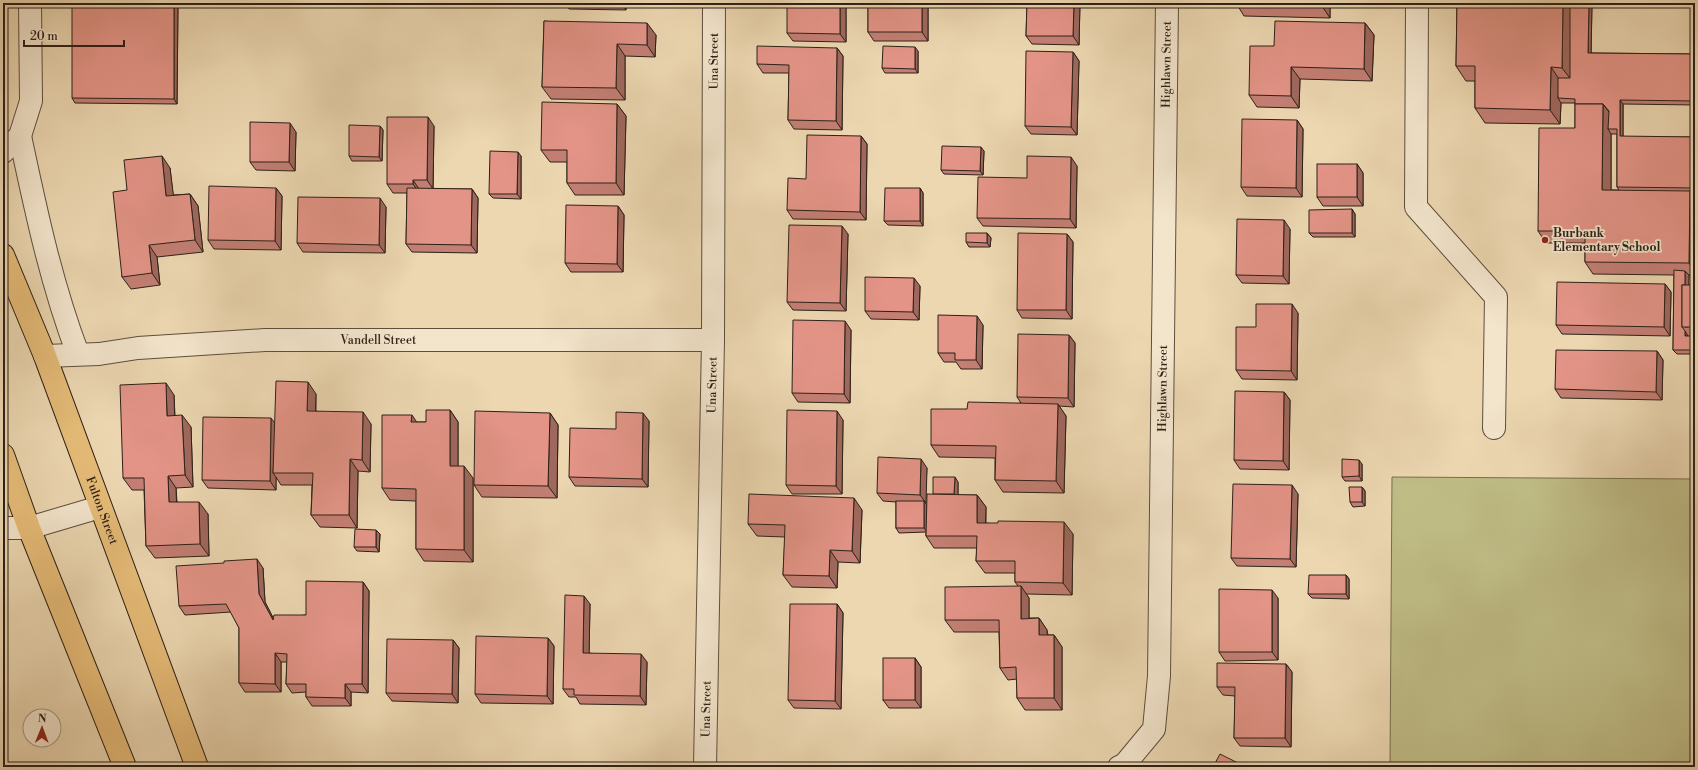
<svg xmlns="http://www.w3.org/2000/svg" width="1698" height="770" viewBox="0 0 1698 770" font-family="'Libre Bodoni',serif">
<rect width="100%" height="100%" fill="#ecd7b1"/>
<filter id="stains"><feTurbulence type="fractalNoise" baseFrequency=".005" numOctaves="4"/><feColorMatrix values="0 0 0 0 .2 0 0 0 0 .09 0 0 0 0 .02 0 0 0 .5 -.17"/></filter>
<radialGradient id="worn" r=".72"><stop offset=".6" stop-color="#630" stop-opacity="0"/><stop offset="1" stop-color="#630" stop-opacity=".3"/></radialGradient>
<path fill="#bfbc86" stroke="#766e4e" d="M1392 477 1695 479V767H1390Z"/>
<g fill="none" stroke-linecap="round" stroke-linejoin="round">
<defs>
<g id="minor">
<path d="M1417 3 1416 207 1496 297 1494 428"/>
<path d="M20 136C36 211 51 283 78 354"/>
<path d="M3 152 20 136 31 101 30 3"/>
<path id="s1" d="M45 356 99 354 138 348 265 340H713"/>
<path d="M3 528H29L100 507"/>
<path id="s2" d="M705 767 713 340 714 3"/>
<path id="s3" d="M1119 767 1125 764 1154 729 1159 676 1167 3"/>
</g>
<g id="major">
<path id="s4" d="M3 255 45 356 197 767"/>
<path d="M3 455 29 528 125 767"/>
</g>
</defs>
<use href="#minor" stroke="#5d4e3e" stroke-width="24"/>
<use href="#major" stroke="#2d2017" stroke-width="24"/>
<use href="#minor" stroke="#f3e5cc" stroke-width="22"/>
<use href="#major" stroke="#e6bc78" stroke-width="22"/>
</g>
<g fill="#c37f74" stroke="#2d2017" fill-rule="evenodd">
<path d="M178 3 177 104 75 103 72 98Z"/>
<path d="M565 3H626V10L569 9Z"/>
<path d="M807 3H846V42L793 41 787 33Z"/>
<path d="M868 3H928V41H874L868 32Z"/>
<path d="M1027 3H1080L1079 45 1032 44 1026 36Z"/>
<path d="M1236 3H1330V18L1244 16Z"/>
<path d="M1457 3H1592L1591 53 1695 54V105L1623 104V137H1695V192H1691L1695 198V275H1689L1688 285H1695V354H1677L1673 350 1674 275 1593 274 1585 262V243H1546L1538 231 1575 128V103H1561L1560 124 1485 123 1475 108V81H1466L1456 66ZM1611 134H1617V187L1619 190H1611Z"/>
<path d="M544 21 656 35 655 57 625 56V100L551 99 542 87Z"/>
<path d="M1365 23 1374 35 1372 81 1300 79 1299 108 1257 107 1249 95 1274 46Z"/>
<path d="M837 48 843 56 842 130 794 129 788 120 789 73H763L757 64Z"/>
<path d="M918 51V73H885L882 68Z"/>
<path d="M1073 52 1079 61 1077 135 1031 134 1025 126Z"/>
<path d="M617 104 626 116 624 195H575L567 183V162H550L541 150Z"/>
<path d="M1297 120 1303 129 1302 197 1247 196 1241 187Z"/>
<path d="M380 126 383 130 382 161H352L349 156Z"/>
<path d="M434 126 433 189H472L478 198 477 253 412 252 406 244 407 193H393L387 184Z"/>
<path d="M296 132 295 171 256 170 250 162Z"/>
<path d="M861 136 867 144 866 220 793 219 787 210 806 179Z"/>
<path d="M984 151 983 175 944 174 941 170Z"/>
<path d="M521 156V199L493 198 489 194Z"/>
<path d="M1357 164 1363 173V206H1323L1317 197Z"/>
<path d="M1077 166 1076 228 983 226 977 218 1027 178Z"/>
<path d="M170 168 173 195 190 194 198 206 203 252 157 257 160 285 131 289 122 277 127 190Z"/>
<path d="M276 188 282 196 281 250 214 249 208 240Z"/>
<path d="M920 188 923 193V226L888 225 884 221Z"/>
<path d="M618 206 624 215 623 272H571L565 263Z"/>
<path d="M386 207 385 253 303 252 297 243Z"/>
<path d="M1352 209 1355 214V237H1313L1309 233Z"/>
<path d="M1290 229 1289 284 1242 283 1236 275Z"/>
<path d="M987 233 991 238 990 247H969L966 242Z"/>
<path d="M848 234 846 311 793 310 787 302Z"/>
<path d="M1067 234 1073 242 1072 319 1022 318 1017 310Z"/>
<path d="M1665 284 1671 292 1670 336 1562 334 1556 325Z"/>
<path d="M920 286 919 320 871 319 865 311Z"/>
<path d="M1298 313 1297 380 1242 379 1236 370 1256 327Z"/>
<path d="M983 325 982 369H961L956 362H944L938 353Z"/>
<path d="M851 330 850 403 798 402 792 393Z"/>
<path d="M1069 335 1075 343 1074 407 1059 406 1066 416 1064 493 1003 492 995 480V458L939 457 931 445 967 409 1021 403 1017 397Z"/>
<path d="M1657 351 1663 360 1662 400 1561 398 1555 389Z"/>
<path d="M1284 392 1290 400 1289 470 1240 469 1234 460Z"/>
<path d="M316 394V411L371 424 370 472 358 471 357 528 320 527 311 515 312 485H281L276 477V490L208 488 202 480Z"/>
<path d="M174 395 175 416 191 427 193 487 176 488 177 502 208 514 209 556 155 558 146 546 144 490H132L123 478Z"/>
<path d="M450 410 458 422V466L473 478V562L424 561 416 549V501L390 500 382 488 417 422H426Z"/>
<path d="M550 413 558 425 557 498 482 497 474 485Z"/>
<path d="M843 420 842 494H792L786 485Z"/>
<path d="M649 421 648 487 575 486 569 477 616 429Z"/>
<path d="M1362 464V481H1345L1342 477Z"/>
<path d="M927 468 925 503 927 505 933 494 958 482V495H977L986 507V523L1073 534 1072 595 1026 594 1029 598V618H1039L1047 630 1048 635H1054L1062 647V710H1025L1017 698V679L1008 680 1000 668 999 632H954L945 620 1018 586 1015 582V573H985L976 561 977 548H934L926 536V532L899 533 896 528V502L883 501 877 493Z"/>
<path d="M1362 487 1365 491V506L1353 507 1350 502Z"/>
<path d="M1298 494 1296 567 1237 566 1231 558Z"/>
<path d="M862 510 860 563 838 562 837 588 792 587 783 575 785 537 757 536 748 524Z"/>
<path d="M380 534 379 552 357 551 354 547Z"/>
<path d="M263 568 265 602 273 618 306 615 363 582 369 591 368 693 351 692V706H312L306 697V692L292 693 286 684 287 662H281V692H245L239 683V628L231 612 185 615 179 606Z"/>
<path d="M1346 575 1349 579V599L1312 598 1308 594Z"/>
<path d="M1278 598V660L1225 661 1219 652Z"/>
<path d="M590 604 589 653 647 662 646 705 580 704 576 697H569L563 689Z"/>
<path d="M837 604 843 613 841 709 794 708 788 700Z"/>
<path d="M548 638 554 646 553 704 481 703 475 694Z"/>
<path d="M453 640 459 648 458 703 392 701 386 693Z"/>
<path d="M915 658 921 667V708H889L883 700Z"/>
<path d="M1286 664 1292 672 1291 747 1240 746 1234 738 1235 696 1223 695 1217 687Z"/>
</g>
<g fill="#9f685e" stroke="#2d2017">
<path d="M174 3H178L177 104 174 99Z"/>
<path d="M621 3H626V10Z"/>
<path d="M840 3H846V42L840 34Z"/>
<path d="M922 3H928V41L922 32Z"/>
<path d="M1074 3H1080L1079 45 1073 36Z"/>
<path d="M1322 3H1330V18L1322 6Z"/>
<path d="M1563 3H1573V82L1562 68Z"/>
<path d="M1589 3H1592L1591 57 1588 53Z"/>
<path d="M647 23 656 35 655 57 647 45Z"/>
<path d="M1365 23 1374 35 1372 81 1364 69Z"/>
<path d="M617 44 625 56V100L616 88Z"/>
<path d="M915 47 918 51V73L915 69Z"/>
<path d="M837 48 843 56 842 130 836 121Z"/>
<path d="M1073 52 1079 61 1077 135 1071 127Z"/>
<path d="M1291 67 1300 79 1299 108 1291 96Z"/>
<path d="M1551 67 1561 82 1558 98 1561 103 1560 124 1550 110Z"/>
<path d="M1620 100 1623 104V141L1620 136Z"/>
<path d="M617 104 626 116 624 195 616 183Z"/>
<path d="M1603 104 1612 116 1608 129 1611 134V202L1602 190Z"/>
<path d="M428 117 434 126 433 189 427 180Z"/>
<path d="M1297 120 1303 129 1302 197 1296 188Z"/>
<path d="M290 123 296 132 295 171 289 162Z"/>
<path d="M380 126 383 130 382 161 379 157Z"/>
<path d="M861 136 867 144 866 220 860 212Z"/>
<path d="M981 147 984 151 983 175 980 171Z"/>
<path d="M518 152 521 156V199L517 194Z"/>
<path d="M162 156 170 168 175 208 166 196Z"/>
<path d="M1071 157 1077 166 1076 228 1070 219Z"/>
<path d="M1357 164 1363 173V206L1357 197Z"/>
<path d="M413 180 419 189V193L413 184Z"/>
<path d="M276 188 282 196 281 250 275 241Z"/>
<path d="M920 188 923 193V226L920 221Z"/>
<path d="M472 189 478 198 477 253 471 245Z"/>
<path d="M1690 191 1695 198V272L1689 263Z"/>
<path d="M190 194 198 206 203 252 195 240Z"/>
<path d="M380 198 386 207 385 253 379 245Z"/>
<path d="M618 206 624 215 623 272 617 264Z"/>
<path d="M1352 209 1355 214V237L1352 233Z"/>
<path d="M1284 220 1290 229 1289 284 1283 276Z"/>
<path d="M842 226 848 234 846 311 840 303Z"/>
<path d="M987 233 991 238 990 247 987 243Z"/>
<path d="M1067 234 1073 242 1072 319 1066 310Z"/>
<path d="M149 245 157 257 160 285 152 273Z"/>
<path d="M1685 271 1689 275 1688 327H1685Z"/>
<path d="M914 278 920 286 919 320 913 312Z"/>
<path d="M1665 284 1671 292 1670 336 1664 327Z"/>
<path d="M1292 304 1298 313 1297 380 1291 371Z"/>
<path d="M977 316 983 325 982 369 976 360Z"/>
<path d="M845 321 851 330 850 403 844 394Z"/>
<path d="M1685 331 1688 336H1685Z"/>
<path d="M1069 335 1075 343 1074 407 1068 398Z"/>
<path d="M1657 351 1663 360 1662 400 1656 392Z"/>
<path d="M308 382 316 394 315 423 307 411Z"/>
<path d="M166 383 174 395 175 428 167 416Z"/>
<path d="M1284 392 1290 400 1289 470 1283 461Z"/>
<path d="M1058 404 1066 416 1064 493 1056 481Z"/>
<path d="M450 410 458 422V478L450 466Z"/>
<path d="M837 411 843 420 842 494 836 486Z"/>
<path d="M363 412 371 424 370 472 362 460Z"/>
<path d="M550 413 558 425 557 498 548 486Z"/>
<path d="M643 413 649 421 648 487 642 479Z"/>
<path d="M182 415 191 427 193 487 185 475Z"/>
<path d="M412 415 420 427 411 422Z"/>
<path d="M271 418 277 426 273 473 276 477V490L270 481Z"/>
<path d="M350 459 358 471 357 528 349 515Z"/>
<path d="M921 459 927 468 926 503 920 495Z"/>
<path d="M1359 460 1362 464V481L1359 476Z"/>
<path d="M464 466 473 478V562L464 550Z"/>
<path d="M168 476 176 488 177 514 169 502Z"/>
<path d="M955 477 958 482V500L954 496Z"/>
<path d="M1292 485 1298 494 1296 567 1290 559Z"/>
<path d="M1362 487 1365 491V506L1362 502Z"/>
<path d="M977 495 986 507 985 535 977 523Z"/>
<path d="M854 498 862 510 860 563 852 551Z"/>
<path d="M924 501 927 505V532L924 528Z"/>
<path d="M199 502 208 514 209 556 200 544Z"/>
<path d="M1064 522 1073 534 1072 595 1063 583Z"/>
<path d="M376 530 380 534 379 552 376 547Z"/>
<path d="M830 550 838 562 837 588 829 576Z"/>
<path d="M257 559 263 568 265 602 279 629 273 620 259 594Z"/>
<path d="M1346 575 1349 579V599L1346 594Z"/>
<path d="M363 582 369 591 368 693 362 684Z"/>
<path d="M1021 586 1029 598V631L1021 619Z"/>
<path d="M1272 590 1278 598V660L1272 652Z"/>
<path d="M584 596 590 604 589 661 583 653Z"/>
<path d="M837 604 843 613 841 709 835 701Z"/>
<path d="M1039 618 1047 630 1048 647 1039 635Z"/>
<path d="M1054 635 1062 647V710L1054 698Z"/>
<path d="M548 638 554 646 553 704 547 696Z"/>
<path d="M453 640 459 648 458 703 452 694Z"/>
<path d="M275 653 281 662V692L275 684Z"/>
<path d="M641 654 647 662 646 705 640 696Z"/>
<path d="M915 658 921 667V708L915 700Z"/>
<path d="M1286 664 1292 672 1291 747 1285 738Z"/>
<path d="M345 684 351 692V706L345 698Z"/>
</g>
<g fill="#e39487" stroke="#2d2017">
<path d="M72 3H174V99L72 98Z"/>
<path d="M787 3H840V34L787 33Z"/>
<rect x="868" y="3" width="54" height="29"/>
<path d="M1027 3H1074L1073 36H1026Z"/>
<path d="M1236 3H1322V6L1236 4Z"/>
<path d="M1457 3H1563L1562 68 1551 67 1550 110 1475 108V66H1456Z"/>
<path d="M1570 3H1589L1588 53 1695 54V101L1620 100V136L1695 137V188L1617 187V129H1608L1609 111 1603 104H1575V99L1558 98V78H1570Z"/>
<path d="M544 21 647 23V45L617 44 616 88 542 87Z"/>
<path d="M1275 21 1365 23 1364 69 1291 67V96L1249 95 1250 46H1274Z"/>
<path d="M757 46 837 48 836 121 788 120 789 65 757 64Z"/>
<path d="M883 46 915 47V69L882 68Z"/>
<path d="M1026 51 1073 52 1071 127 1025 126Z"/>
<path d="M542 102 617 104 616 183H567V150H541Z"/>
<path d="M1575 104H1603L1602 190 1690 191 1689 263 1585 262V231H1538L1539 128H1575Z"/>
<path d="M387 117H428L427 180H413V184H387Z"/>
<path d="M1242 119 1297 120 1296 188 1241 187Z"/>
<path d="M250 122 290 123 289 162H250Z"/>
<path d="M349 125 380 126 379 157 349 156Z"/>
<path d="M807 135 861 136 860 212 787 210 788 178 806 179Z"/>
<path d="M942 146 981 147 980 171 941 170Z"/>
<path d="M490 151 518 152 517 194H489Z"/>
<path d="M162 156 166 196 190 194 195 240 149 245 152 273 122 277 113 192 127 190 124 160Z"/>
<path d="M1027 156 1071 157 1070 219 977 218 978 177 1027 178Z"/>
<rect x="1317" y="164" width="40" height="33"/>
<path d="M209 186 276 188 275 241 208 240Z"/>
<path d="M407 188 472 189 471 245 406 244Z"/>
<path d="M885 188H920V221H884Z"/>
<path d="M298 197 380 198 379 245 297 243Z"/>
<path d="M566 205 618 206 617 264 565 263Z"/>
<path d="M1352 209V233H1309V210Z"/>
<path d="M1237 219 1284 220 1283 276 1236 275Z"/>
<path d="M789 225 842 226 840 303 787 302Z"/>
<path d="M966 233H987V243L966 242Z"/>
<path d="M1018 233 1067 234 1066 310H1017Z"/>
<path d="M1674 270 1685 271V285H1682V327L1685 331V336H1695V350H1673Z"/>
<path d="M865 277 914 278 913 312 865 311Z"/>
<path d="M1557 282 1665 284 1664 327 1556 325Z"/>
<rect x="1682" y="285" width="13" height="42"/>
<path d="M1256 304H1292L1291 371 1236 370V327H1256Z"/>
<path d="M938 315 977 316 976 360H955V353H938Z"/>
<path d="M793 320 845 321 844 394 792 393Z"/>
<path d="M1018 334 1069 335 1068 398 1017 397Z"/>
<path d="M1556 350 1657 351 1656 392 1555 389Z"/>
<path d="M276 381 308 382 307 411 363 412 362 460 350 459 349 515H311L313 473H273Z"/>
<path d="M166 383 167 416 182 415 185 475 168 476 169 502H199L200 544 146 546 144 478H123L120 385Z"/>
<path d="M1235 391 1284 392 1283 461 1234 460Z"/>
<path d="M968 402 1058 404 1056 481 995 480 996 446 931 445V409H967Z"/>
<path d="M426 410H450V466H464V550L416 549V489L382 488V415H412L411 422H426Z"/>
<path d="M787 410 837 411 836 486 786 485Z"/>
<path d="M475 411 550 413 548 486 474 485Z"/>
<path d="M616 412 643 413 642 479 569 477 570 428 616 429Z"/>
<path d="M203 417 271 418 270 481 202 480Z"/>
<path d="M878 457 921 459 920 495 877 493Z"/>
<path d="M1342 459 1359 460V476L1342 477Z"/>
<path d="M933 477H955L954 494H933Z"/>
<path d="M1233 484 1292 485 1290 559 1231 558Z"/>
<path d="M1349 487H1362V502H1350Z"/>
<path d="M749 494 854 498 852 551 830 550 829 576 783 575 785 525 748 524Z"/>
<path d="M927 494 977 495V523H998V521L1064 522 1063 583 1015 582V561H976L977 536H926Z"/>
<rect x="896" y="501" width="28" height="27"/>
<path d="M355 529 376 530V547H354Z"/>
<path d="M257 559 259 594 273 620 274 615H306V581L363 582 362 684H345V698L306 697V684H286L287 654 275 653V684L239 683V628L226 604 179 606 176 566 224 563V561Z"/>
<path d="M1309 575H1346V594H1308Z"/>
<path d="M1021 586V619L1039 618V635H1054V698H1017L1016 667 1000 668 999 620H945V587Z"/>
<path d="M1219 589 1272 590V652H1219Z"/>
<path d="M565 595 584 596 583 653 641 654 640 696 574 695V689H563Z"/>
<path d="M790 604H837L835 701 788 700Z"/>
<path d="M476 636 548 638 547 696 475 694Z"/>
<path d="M387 639 453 640 452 694 386 693Z"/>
<rect x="883" y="658" width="32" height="42"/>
<path d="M1217 663 1286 664 1285 738H1234L1235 687H1217Z"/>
<path d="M1220 754 1246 767H1213Z"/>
</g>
<circle fill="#8f2418" stroke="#f3e5cc" stroke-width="1.5" cx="1545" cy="240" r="4"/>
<g text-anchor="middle" stroke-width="3.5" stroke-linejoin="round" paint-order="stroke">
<g font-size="12" fill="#2d2017" stroke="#f3e5cc">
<text dy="4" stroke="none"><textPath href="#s2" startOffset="706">Una Street</textPath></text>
<text dy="4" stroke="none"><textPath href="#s3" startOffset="717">Highlawn Street</textPath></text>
<text dy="4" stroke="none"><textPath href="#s1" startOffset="334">Vandell Street</textPath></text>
<text dy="4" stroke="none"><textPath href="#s2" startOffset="382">Una Street</textPath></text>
<text dy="4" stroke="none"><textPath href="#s3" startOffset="393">Highlawn Street</textPath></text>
<text dy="4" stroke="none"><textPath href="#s4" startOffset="274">Fulton Street</textPath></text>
<text dy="4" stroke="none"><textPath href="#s2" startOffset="58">Una Street</textPath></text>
</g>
<g font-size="12" font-weight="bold" fill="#2d2017" stroke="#f3e5cc" text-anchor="start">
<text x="1553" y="237">Burbank<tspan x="1553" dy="14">Elementary School</tspan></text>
</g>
</g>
<rect width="1698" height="770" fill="none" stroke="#ecd7b1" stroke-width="16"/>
<rect x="4" y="4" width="1690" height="762" fill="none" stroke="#2d2017" stroke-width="2"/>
<rect x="8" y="8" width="1682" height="754" fill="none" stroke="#2d2017"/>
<g transform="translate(42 728) rotate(1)"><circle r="19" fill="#f3e5cc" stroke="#a49684"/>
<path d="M0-3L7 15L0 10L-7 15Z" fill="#8f2418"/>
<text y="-6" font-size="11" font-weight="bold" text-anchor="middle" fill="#2d2017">N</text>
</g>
<path d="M24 40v6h100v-6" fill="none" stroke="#2d2017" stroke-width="2"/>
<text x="30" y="40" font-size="12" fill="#2d2017" stroke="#f3e5cc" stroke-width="3" paint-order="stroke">20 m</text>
<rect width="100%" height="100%" filter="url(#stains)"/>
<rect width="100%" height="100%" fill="url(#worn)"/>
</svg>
